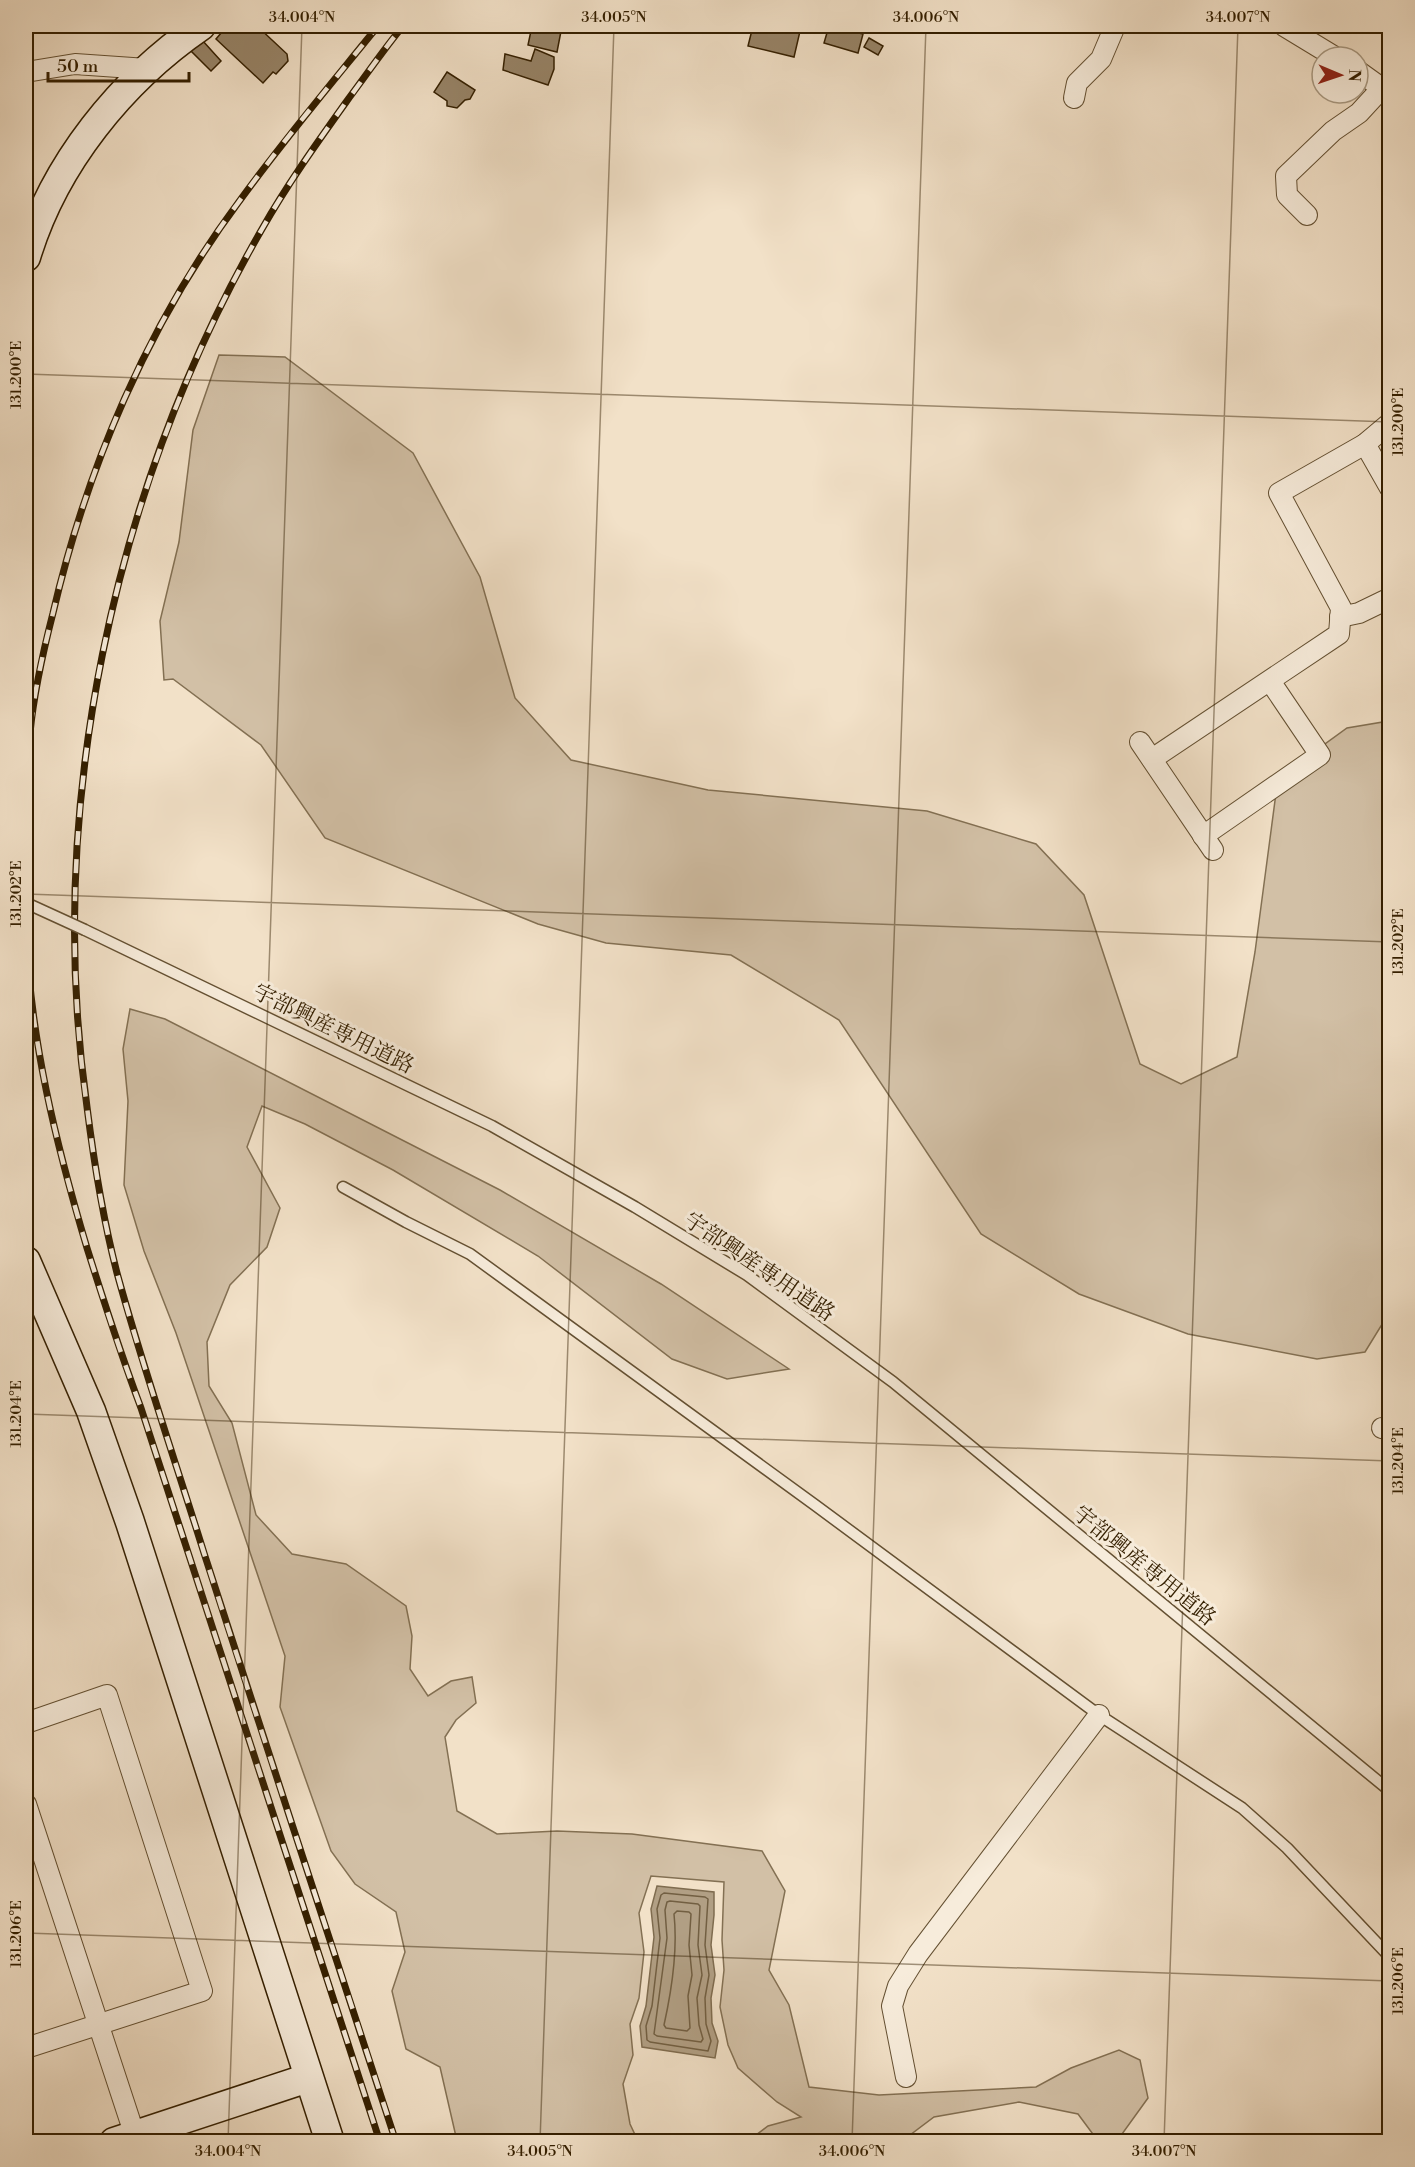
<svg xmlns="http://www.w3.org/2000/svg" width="1415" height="2167" viewBox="0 0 1415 2167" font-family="'Libre Bodoni','Noto Serif JP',serif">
<rect width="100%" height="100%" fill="#f2e1c8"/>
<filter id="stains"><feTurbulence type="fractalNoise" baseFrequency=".00333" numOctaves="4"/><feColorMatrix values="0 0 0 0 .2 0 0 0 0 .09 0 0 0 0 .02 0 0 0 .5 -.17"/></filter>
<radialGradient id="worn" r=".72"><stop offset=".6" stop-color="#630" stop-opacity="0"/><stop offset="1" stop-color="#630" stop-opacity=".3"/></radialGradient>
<g fill="#d2c0a6" stroke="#837053" stroke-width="1.5">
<path d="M219 355 285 357 413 453 480 577 515 698 571 760 708 790 927 811 1036 844 1084 895 1140 1064 1181 1084 1237 1057 1255 952 1278 778 1347 728 1389 721V1313L1365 1352 1317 1359 1188 1334 1079 1294 981 1234 839 1020 731 955 606 943 538 924 325 838 261 745 173 679 164 680 160 621 179 542 193 430Z"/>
<path d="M130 1009 165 1019 500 1190 661 1284 789 1369 727 1379 672 1359 538 1256 393 1170 305 1124 262 1106 247 1147 280 1208 267 1247 230 1285 207 1342 209 1386 232 1423 256 1515 292 1554 346 1564 406 1606 412 1636 410 1669 428 1696 451 1681 472 1677 476 1703 456 1720 445 1737 457 1811 497 1834 557 1831 632 1834 762 1851 785 1891 769 1970 789 2005 809 2087 879 2095 1036 2087 1071 2068 1119 2050 1140 2060 1148 2098 1117 2141H1098L1078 2114 1019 2102 934 2117 902 2141H748L768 2126 801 2117 777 2102 738 2068 728 2045 720 2007 724 1970 722 1940 724 1882 651 1876 639 1913 644 1952 639 1998 630 2024 633 2055 623 2084 630 2124 638 2141H457L440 2067 406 2049 392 1991 405 1952 396 1912 355 1884 331 1851 280 1707 285 1656 176 1333 144 1251 124 1185 128 1101 123 1049Z"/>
</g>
<path fill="#b19f84" stroke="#7f6c4f" stroke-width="1.5" d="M657 1886 714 1892V1915L711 1945 715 1975 711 1998 712 2023 718 2041 715 2058 642 2047 640 2026 646 2006 654 1937 651 1909Z"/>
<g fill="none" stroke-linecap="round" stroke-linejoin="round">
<g stroke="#725f42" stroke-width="1.5">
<path d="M664 1893 705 1897 708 1899 705 1945 709 1975 705 1998 706 2024 711 2041 708 2051 650 2042 647 2040 646 2026 652 2006 660 1938 657 1909 661 1895Z"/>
<path d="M670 1901 698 1904 700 1906 698 1945 702 1975 697 1998 699 2025 703 2039 701 2042 657 2036 654 2034 667 1938 665 1910 667 1902Z"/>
<path d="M677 1911 689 1912 691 1914 689 1945 692 1975 688 1996 690 2028 687 2031 666 2028 664 2025C672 1989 678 1951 674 1914Z"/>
</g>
</g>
<g fill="#978468" stroke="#341f00" stroke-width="1.5">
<path d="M227 26 231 29 234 26H257L287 54 288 61 276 74 273 72 263 83 216 39Z"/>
<path d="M532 26H566H562L557 52 528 45Z"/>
<path d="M753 26H793L801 27 794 57 748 46Z"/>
<path d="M829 26 863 34 858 53 824 43Z"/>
<path d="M869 38 883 46 878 55 864 47Z"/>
<path d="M202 40 221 61 211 71 190 50Z"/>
<path d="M535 49 554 57V69L548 85 503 70 505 54 531 61Z"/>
<path d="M447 72 475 90 470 99 465 100 457 108 447 106V101L434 92Z"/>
</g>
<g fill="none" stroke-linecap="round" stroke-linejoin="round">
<defs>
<g id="lane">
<path d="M85 930 492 1126 635 1207 747 1275 893 1382 1390 1791"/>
<path d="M343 1187 406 1222 470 1254 815 1505 1099 1715 1242 1808 1287 1848 1390 1957"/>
</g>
<g id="street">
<path d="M1284 26 1335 57"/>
<path d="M1358 71 1390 94"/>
<path d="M26 72 75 64 147 69"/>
<path d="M1074 98 1077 83 1101 59 1115 26"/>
<path d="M1307 215 1287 195 1286 176 1333 131 1359 113 1382 88"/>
<path d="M1365 444 1390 488"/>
<path d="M1340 617 1359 613 1390 598"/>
<path d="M1140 742 1213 850"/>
<path d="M1152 759 1339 634 1341 608 1279 493 1365 444 1390 423"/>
<path d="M1203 836 1320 755 1270 681"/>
<path d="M1382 1428 1390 1430"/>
<path d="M26 1723 107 1695 202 1991 26 2048"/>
<path d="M26 1804 137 2142"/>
<path d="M906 2077 892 2006 898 1986 918 1954 1099 1715"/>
</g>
<g id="secondary">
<path d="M26 257C54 164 121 81 201 26"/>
<path d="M26 1261 91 1411 130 1522 330 2142"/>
<path d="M114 2142 308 2078"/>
</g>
</defs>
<use href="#lane" stroke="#645032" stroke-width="13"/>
<use href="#street" stroke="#645032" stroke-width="22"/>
<use href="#secondary" stroke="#341f00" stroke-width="31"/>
<use href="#lane" stroke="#f7ecdb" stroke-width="10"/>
<use href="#street" stroke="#f7ecdb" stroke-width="20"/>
<use href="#secondary" stroke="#f7ecdb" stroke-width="28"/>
<defs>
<g id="rail">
<path d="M26 810C27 784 27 758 30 733 34 692 43 652 53 613 87 467 148 324 238 203 282 142 331 84 378 26"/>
<path d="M26 930C30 1039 56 1144 87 1248 104 1302 121 1355 141 1408L380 2142"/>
<path d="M396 2142C332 1945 267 1750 204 1553 175 1460 143 1368 117 1273 103 1219 94 1163 87 1107 45 810 112 489 262 229 288 183 319 140 349 98 367 74 384 49 403 26"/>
</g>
</defs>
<use href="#rail" stroke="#341f00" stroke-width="7"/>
<use href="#rail" stroke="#f7ecdb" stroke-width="4.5" stroke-dasharray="14" stroke-linecap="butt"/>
<defs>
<path id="lane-bridge" d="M26 903 85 930"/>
</defs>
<use href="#lane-bridge" stroke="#645032" stroke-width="13" stroke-linecap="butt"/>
<use href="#lane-bridge" stroke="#f7ecdb" stroke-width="10"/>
</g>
<path fill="none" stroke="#341f00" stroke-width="1.5" stroke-opacity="0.45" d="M26 374 1390 422M26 894 1390 942M26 1414 1390 1461M26 1933 1390 1981M228 2142 302 26M540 2142 614 26M852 2142 926 26M1164 2142 1238 26"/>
<g text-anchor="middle" stroke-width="6" stroke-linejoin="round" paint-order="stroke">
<g font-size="22" fill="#341f00" stroke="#f7ecdb">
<text transform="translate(334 1028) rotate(26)" y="8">宇部興産専用道路</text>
<text transform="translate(760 1266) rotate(34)" y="8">宇部興産専用道路</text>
<text transform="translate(1145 1565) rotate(39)" y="8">宇部興産専用道路</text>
</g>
</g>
<rect width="1415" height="2167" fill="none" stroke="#f2e1c8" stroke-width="66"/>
<g transform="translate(1340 75) rotate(92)"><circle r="28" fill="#f7ecdb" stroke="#a99a83" stroke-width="1.5"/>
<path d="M0-4.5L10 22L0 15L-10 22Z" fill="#8f2418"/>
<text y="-9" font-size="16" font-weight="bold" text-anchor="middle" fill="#341f00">N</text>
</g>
<path d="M48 72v9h141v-9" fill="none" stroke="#341f00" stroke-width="3"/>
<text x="57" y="72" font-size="18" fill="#341f00" stroke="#f7ecdb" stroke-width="4.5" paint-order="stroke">50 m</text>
<rect x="33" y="33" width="1349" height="2101" fill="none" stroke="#341f00" stroke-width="2"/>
<g font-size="15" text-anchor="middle" fill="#341f00">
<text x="302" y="22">34.004°N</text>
<text x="614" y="22">34.005°N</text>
<text x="926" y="22">34.006°N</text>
<text x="1238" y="22">34.007°N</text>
<text transform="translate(16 375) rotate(-90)" y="5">131.200°E</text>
<text transform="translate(1398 422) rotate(-90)" y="5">131.200°E</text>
<text transform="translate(16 894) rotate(-90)" y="5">131.202°E</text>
<text transform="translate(1398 942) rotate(-90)" y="5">131.202°E</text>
<text transform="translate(16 1414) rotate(-90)" y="5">131.204°E</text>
<text transform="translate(1398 1461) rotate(-90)" y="5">131.204°E</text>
<text transform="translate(16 1934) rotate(-90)" y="5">131.206°E</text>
<text transform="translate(1398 1981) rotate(-90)" y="5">131.206°E</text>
<text x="228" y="2156">34.004°N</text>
<text x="540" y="2156">34.005°N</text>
<text x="852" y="2156">34.006°N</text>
<text x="1164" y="2156">34.007°N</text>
</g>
<rect width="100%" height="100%" filter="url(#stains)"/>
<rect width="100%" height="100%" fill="url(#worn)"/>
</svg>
